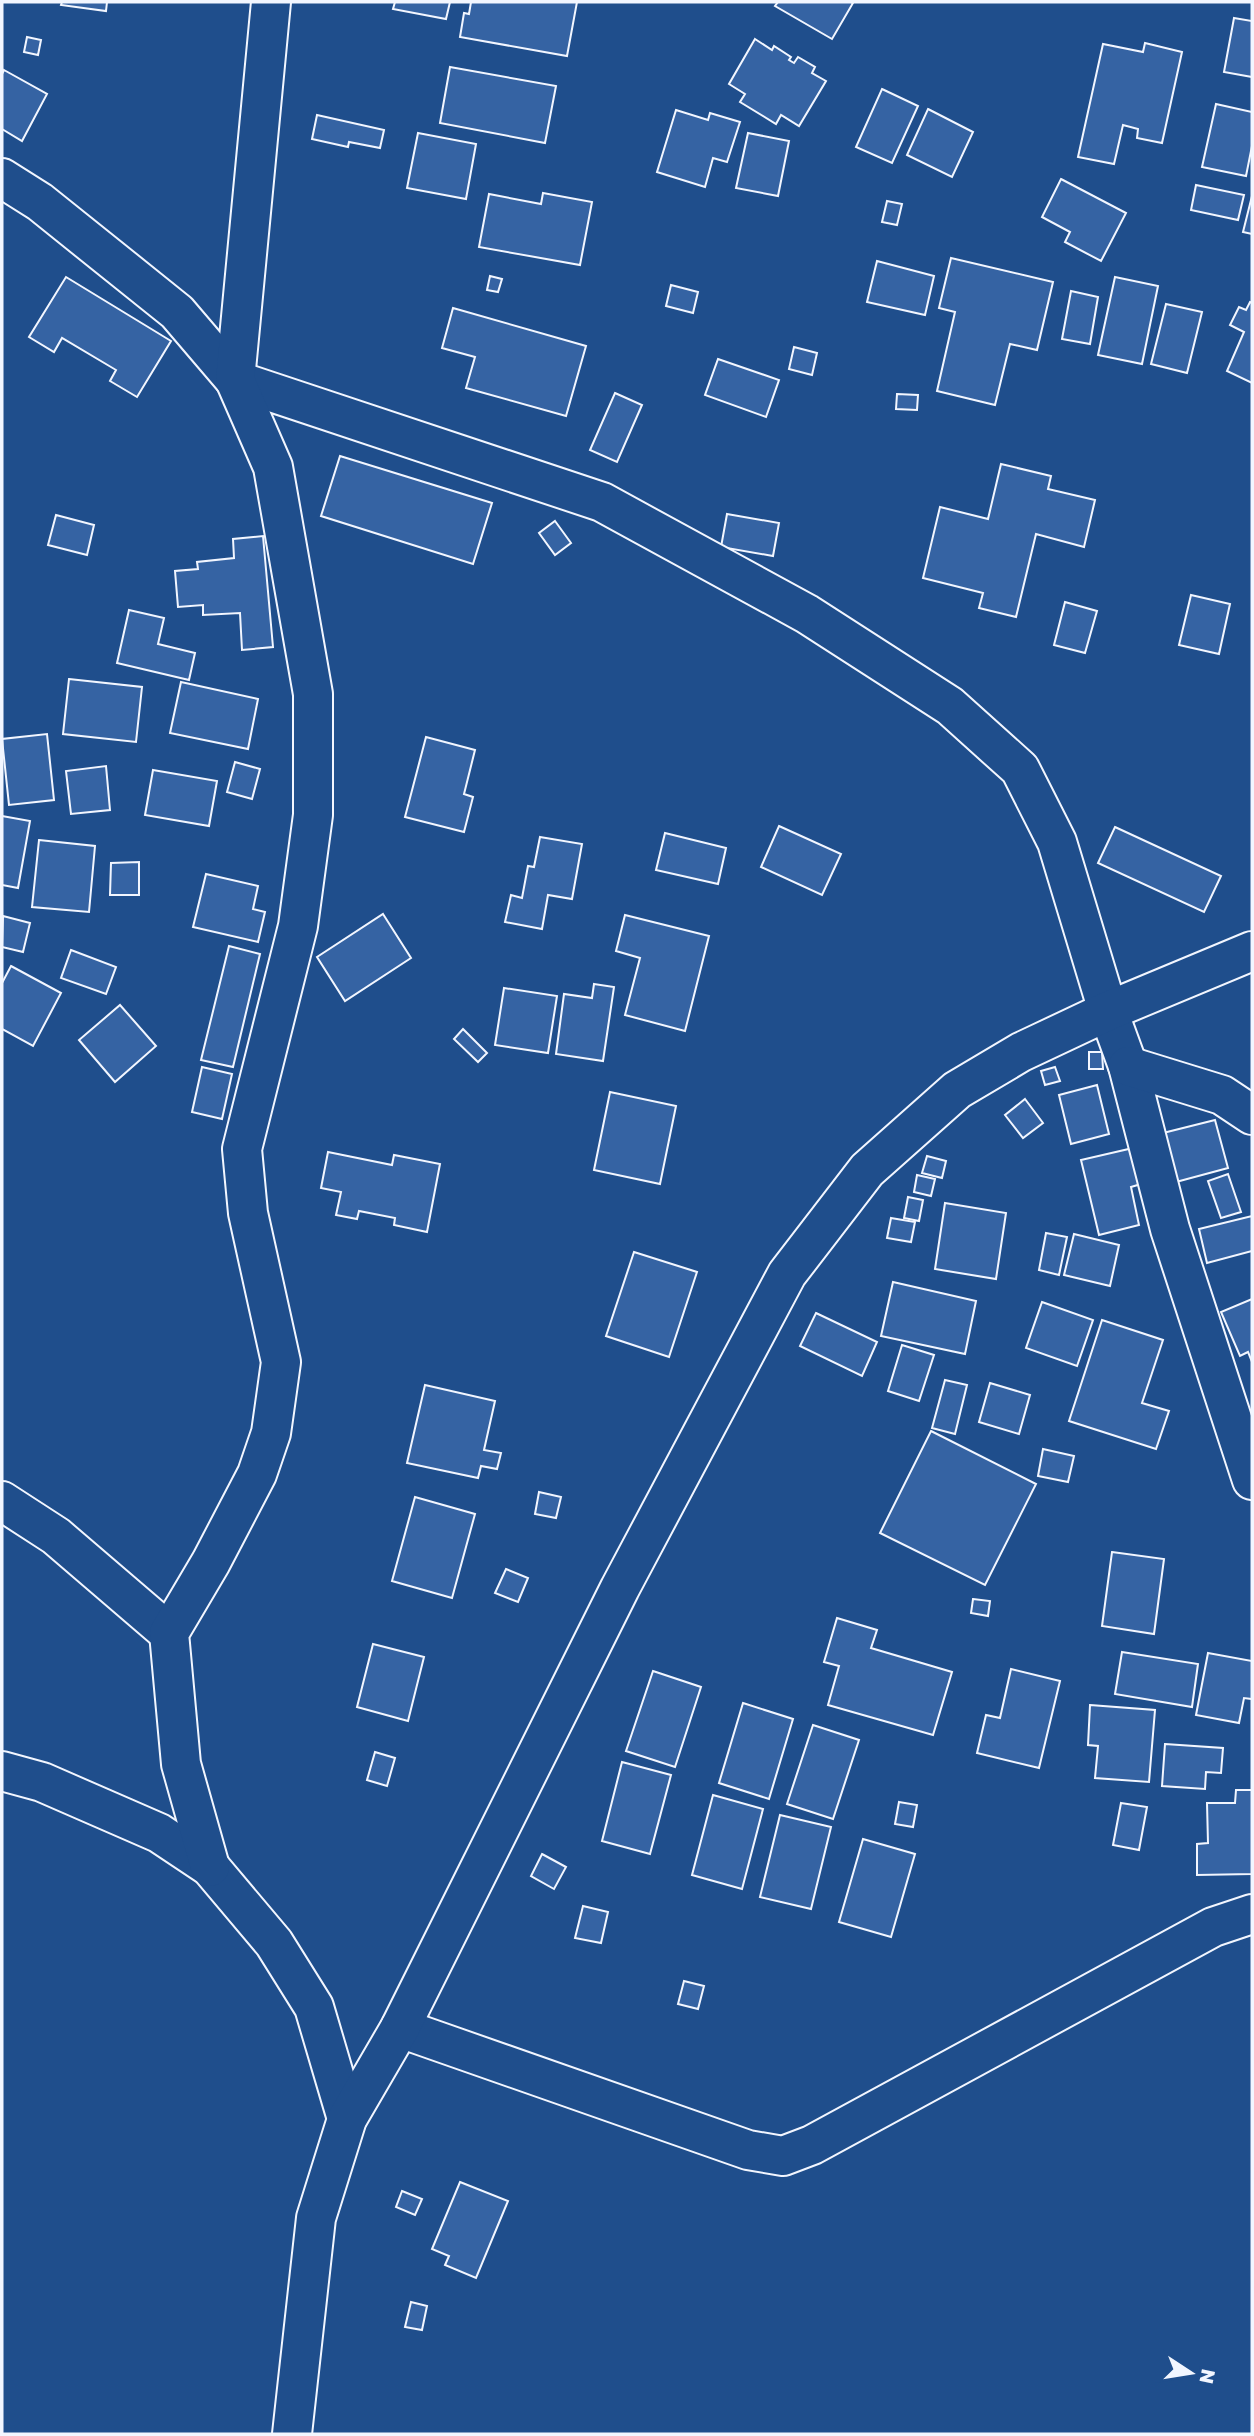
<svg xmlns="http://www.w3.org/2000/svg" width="1254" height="2436" viewBox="0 0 1254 2436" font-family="'Golos Text',sans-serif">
<rect width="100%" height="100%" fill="#1f4e8c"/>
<g fill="#3563a3" stroke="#f2f6ff" stroke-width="2">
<path d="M62 2H107L106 11 61 5Z"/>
<path d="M395 2H450L446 19 393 9Z"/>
<path d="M471 2H577L567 56 460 37 464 13 469 14Z"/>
<path d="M778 2H851L853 3 832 39 775 6Z"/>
<path d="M1234 18 1252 21V77L1224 72Z"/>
<path d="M27 37 41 40 38 55 24 52Z"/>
<path d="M755 39 772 50 774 46 791 57 789 60 794 63 798 57 815 67 812 73 826 81 799 126 781 115 776 124 740 102 745 94 729 84Z"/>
<path d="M1145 43 1182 52 1162 143 1137 138 1138 129 1123 125 1114 164 1078 157 1103 44 1143 52Z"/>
<path d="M450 67 556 86 545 143 440 123Z"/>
<path d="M4 70 47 94 22 141 2 129V74Z"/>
<path d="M882 89 918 106 892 163 856 147Z"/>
<path d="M1216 104 1252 112V146L1246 176 1202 167Z"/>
<path d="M928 109 973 132 952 177 907 155Z"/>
<path d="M676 110 708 120 710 113 740 122 727 162 713 158 705 187 657 172Z"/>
<path d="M317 115 384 130 380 148 349 142 348 147 312 139Z"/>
<path d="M418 133 476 144 466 199 407 188Z"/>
<path d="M748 133 789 141 778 196 736 188Z"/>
<path d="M1061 179 1126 213 1101 261 1065 242 1070 232 1042 217Z"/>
<path d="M1196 185 1244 195 1238 220 1191 210Z"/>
<path d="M543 193 592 202 580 265 479 247 489 194 541 204Z"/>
<path d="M1252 196V234L1243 232Z"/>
<path d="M887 201 902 204 897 225 882 222Z"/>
<path d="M951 258 1053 282 1037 350 1010 344 995 405 937 391 955 312 939 308Z"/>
<path d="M877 261 934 276 925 315 867 302Z"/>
<path d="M490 276 502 279 498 292 487 290Z"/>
<path d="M66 277 171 341 137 397 110 381 116 370 62 338 54 352 29 337Z"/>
<path d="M1115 277 1158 286 1142 364 1098 355Z"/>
<path d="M671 285 698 292 693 313 666 306Z"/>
<path d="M1071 291 1098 297 1090 344 1062 339Z"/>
<path d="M1250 302 1252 303V383L1227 371 1244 332 1230 325 1239 307 1246 310Z"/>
<path d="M1166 304 1202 312 1187 373 1151 364Z"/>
<path d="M453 308 586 346 566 416 466 388 475 357 442 348Z"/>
<path d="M794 347 817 353 812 375 789 369Z"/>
<path d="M718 359 779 380 766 417 705 395Z"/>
<path d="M615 393 642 405 617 462 590 450Z"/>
<path d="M897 394 918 395 917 410 896 409Z"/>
<path d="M340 456 492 503 473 564 321 516Z"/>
<path d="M1001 464 1051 476 1048 489 1095 500 1084 547 1036 534 1016 617 979 608 983 593 923 578 940 507 988 519Z"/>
<path d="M727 514 779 523 773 556 721 547Z"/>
<path d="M56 515 94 525 87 555 48 545Z"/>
<path d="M555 521 571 543 555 555 539 533Z"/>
<path d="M263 536 273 647 242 650 240 613 203 615V605L178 607 175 571 198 569 197 562 234 558 233 539Z"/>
<path d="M1191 595 1230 604 1219 654 1179 645Z"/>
<path d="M1065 602 1097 611 1085 653 1054 645Z"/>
<path d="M129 610 164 618 158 644 195 653 189 680 117 663Z"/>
<path d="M69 679 142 687 136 742 63 734Z"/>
<path d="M181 682 258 699 248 749 170 733Z"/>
<path d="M47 734 54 800 9 805 2 739Z"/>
<path d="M426 737 475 750 464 794 473 797 464 832 405 817Z"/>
<path d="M235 762 260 769 252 799 227 792Z"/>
<path d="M106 766 110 810 71 814 66 771Z"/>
<path d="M153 770 217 781 209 826 145 815Z"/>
<path d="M2 816 30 821 18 888 2 885Z"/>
<path d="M779 826 841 854 822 895 761 867Z"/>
<path d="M1115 827 1221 876 1204 912 1098 863Z"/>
<path d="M665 833 726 848 718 884 656 870Z"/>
<path d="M540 837 582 844 572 899 548 895 542 929 505 922 511 895 522 898 528 866 534 867Z"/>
<path d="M39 840 95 846 89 912 32 907Z"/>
<path d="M139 862V895H110L111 863Z"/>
<path d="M206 874 258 886 253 909 265 912 258 942 193 927Z"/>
<path d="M383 914 411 958 345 1001 317 957Z"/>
<path d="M625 915 709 936 685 1031 625 1015 640 958 616 951Z"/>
<path d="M3 916 30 923 23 952 2 947Z"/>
<path d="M229 946 260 954 233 1067 201 1060Z"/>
<path d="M71 950 116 967 106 994 61 978Z"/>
<path d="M11 966 61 993 33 1046 2 1029V983Z"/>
<path d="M594 984 614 987 603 1061 556 1054 564 994 592 998Z"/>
<path d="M504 988 557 996 548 1053 495 1045Z"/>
<path d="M120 1005 156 1046 115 1082 79 1040Z"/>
<path d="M463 1029 487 1053 478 1062 454 1039Z"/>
<path d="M1089 1052H1102L1103 1069H1089Z"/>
<path d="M202 1067 232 1074 222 1119 192 1112Z"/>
<path d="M1055 1067 1060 1081 1045 1085 1041 1071Z"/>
<path d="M1097 1085 1109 1134 1071 1144 1059 1095Z"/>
<path d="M610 1092 676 1106 660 1184 594 1170Z"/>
<path d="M1025 1099 1043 1123 1023 1138 1005 1115Z"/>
<path d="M1215 1120 1228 1168 1176 1182 1163 1133Z"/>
<path d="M1133 1148 1141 1184 1131 1187 1139 1225 1099 1235 1081 1160Z"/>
<path d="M328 1152 392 1165 394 1155 440 1164 427 1232 394 1225 395 1218 359 1211 357 1219 336 1215 341 1192 321 1188Z"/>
<path d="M927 1156 946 1161 942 1178 922 1173Z"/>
<path d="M1228 1174 1241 1212 1221 1218 1208 1181Z"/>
<path d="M917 1175 935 1179 931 1196 914 1192Z"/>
<path d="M908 1197 923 1200 919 1221 904 1218Z"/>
<path d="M945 1203 1006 1213 996 1279 935 1269Z"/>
<path d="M1252 1216V1251L1207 1263 1199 1229Z"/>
<path d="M891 1218 915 1222 911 1242 887 1238Z"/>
<path d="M1046 1233 1067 1237 1059 1275 1039 1270Z"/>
<path d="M1074 1234 1119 1245 1110 1286 1064 1275Z"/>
<path d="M634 1252 697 1272 669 1357 606 1336Z"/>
<path d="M893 1282 976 1301 965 1354 881 1336Z"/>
<path d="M1252 1299V1362L1248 1352 1240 1356 1221 1312Z"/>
<path d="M1042 1302 1093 1320 1077 1366 1026 1348Z"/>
<path d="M816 1313 877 1342 862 1376 800 1346Z"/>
<path d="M1102 1320 1163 1340 1142 1403 1169 1411 1156 1449 1069 1421Z"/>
<path d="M902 1345 934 1355 919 1401 888 1391Z"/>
<path d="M945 1380 967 1385 955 1434 932 1428Z"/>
<path d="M990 1383 1030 1395 1019 1434 979 1422Z"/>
<path d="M425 1385 495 1401 484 1450 501 1453 497 1469 481 1466 478 1478 407 1463Z"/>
<path d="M931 1431 1036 1484 985 1585 880 1533Z"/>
<path d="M1043 1449 1074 1456 1068 1482 1038 1476Z"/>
<path d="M539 1492 561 1497 556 1518 535 1514Z"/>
<path d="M415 1497 475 1514 452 1598 392 1581Z"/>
<path d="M1112 1552 1164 1559 1154 1634 1102 1626Z"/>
<path d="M506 1569 528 1578 518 1602 495 1593Z"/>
<path d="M973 1599 990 1601 988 1616 971 1613Z"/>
<path d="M837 1618 877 1630 871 1648 952 1672 933 1735 828 1705 839 1666 824 1662Z"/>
<path d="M373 1644 424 1657 408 1721 357 1707Z"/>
<path d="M1122 1652 1198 1664 1192 1707 1115 1694Z"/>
<path d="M1208 1653 1252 1661V1699L1244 1698 1239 1723 1196 1715Z"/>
<path d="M1011 1669 1060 1681 1039 1768 977 1753 986 1715 1000 1718Z"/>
<path d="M653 1671 701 1687 675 1767 626 1751Z"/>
<path d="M743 1703 793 1719 769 1799 719 1783Z"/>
<path d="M1090 1705 1155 1710 1149 1782 1095 1778 1098 1746 1088 1745Z"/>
<path d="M813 1725 859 1740 833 1819 787 1804Z"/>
<path d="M1165 1744 1223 1748 1221 1773 1206 1772 1205 1789 1162 1786Z"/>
<path d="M375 1752 395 1758 387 1786 367 1780Z"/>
<path d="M622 1762 671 1775 650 1854 602 1841Z"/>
<path d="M1236 1790H1252V1874L1197 1875V1844L1208 1843 1207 1803H1235Z"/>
<path d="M713 1795 763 1809 742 1889 692 1875Z"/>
<path d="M899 1802 917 1805 913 1827 895 1824Z"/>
<path d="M1121 1803 1147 1807 1139 1850 1113 1845Z"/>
<path d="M780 1815 831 1827 811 1909 760 1897Z"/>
<path d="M863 1839 915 1854 891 1937 839 1922Z"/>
<path d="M542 1854 566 1867 554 1889 531 1876Z"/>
<path d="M583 1906 608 1912 601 1943 575 1938Z"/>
<path d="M684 1981 704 1986 698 2009 678 2004Z"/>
<path d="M460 2182 508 2201 476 2278 445 2265 449 2256 432 2249Z"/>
<path d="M402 2191 422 2199 415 2215 396 2207Z"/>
<path d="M411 2302 427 2306 422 2330 405 2327Z"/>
</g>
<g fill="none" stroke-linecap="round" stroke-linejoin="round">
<defs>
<g id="minor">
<path d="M2 178 40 202 177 312 235 380 602 502 807 614 950 706 1020 769 1057 842 1108 1011 1128 1066 1170 1229 1252 1480"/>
<path d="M1128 1066 1222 1095 1252 1115"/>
<path d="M2 1501 56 1536 169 1633"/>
<path d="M2 1771 42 1782 159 1833 210 1867 274 1943 314 2007 347 2119"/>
<path d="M210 1867 181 1764 169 1633 211 1562 257 1474 271 1433 281 1362 248 1213 242 1149 298 926 313 815V694L273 467 235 380 271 2"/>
<path d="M400 2028 748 2150 783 2156 812 2145 1213 1927 1252 1914"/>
<path d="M292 2434 316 2218 347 2119 400 2028 620 1588 787 1274 867 1170 957 1090 1021 1052 1108 1011 1252 951"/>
</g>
</defs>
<use href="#minor" stroke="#f2f6ff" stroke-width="42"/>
<use href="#minor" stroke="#1f4e8c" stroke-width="38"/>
</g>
<rect width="1254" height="2436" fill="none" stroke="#f2f6ff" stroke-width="7"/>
<g transform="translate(1191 2373) rotate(102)" stroke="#1f4e8c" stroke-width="5" paint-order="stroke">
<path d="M0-5L12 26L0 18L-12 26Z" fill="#f2f6ff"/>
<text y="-10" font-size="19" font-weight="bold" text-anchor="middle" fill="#f2f6ff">N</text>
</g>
</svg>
